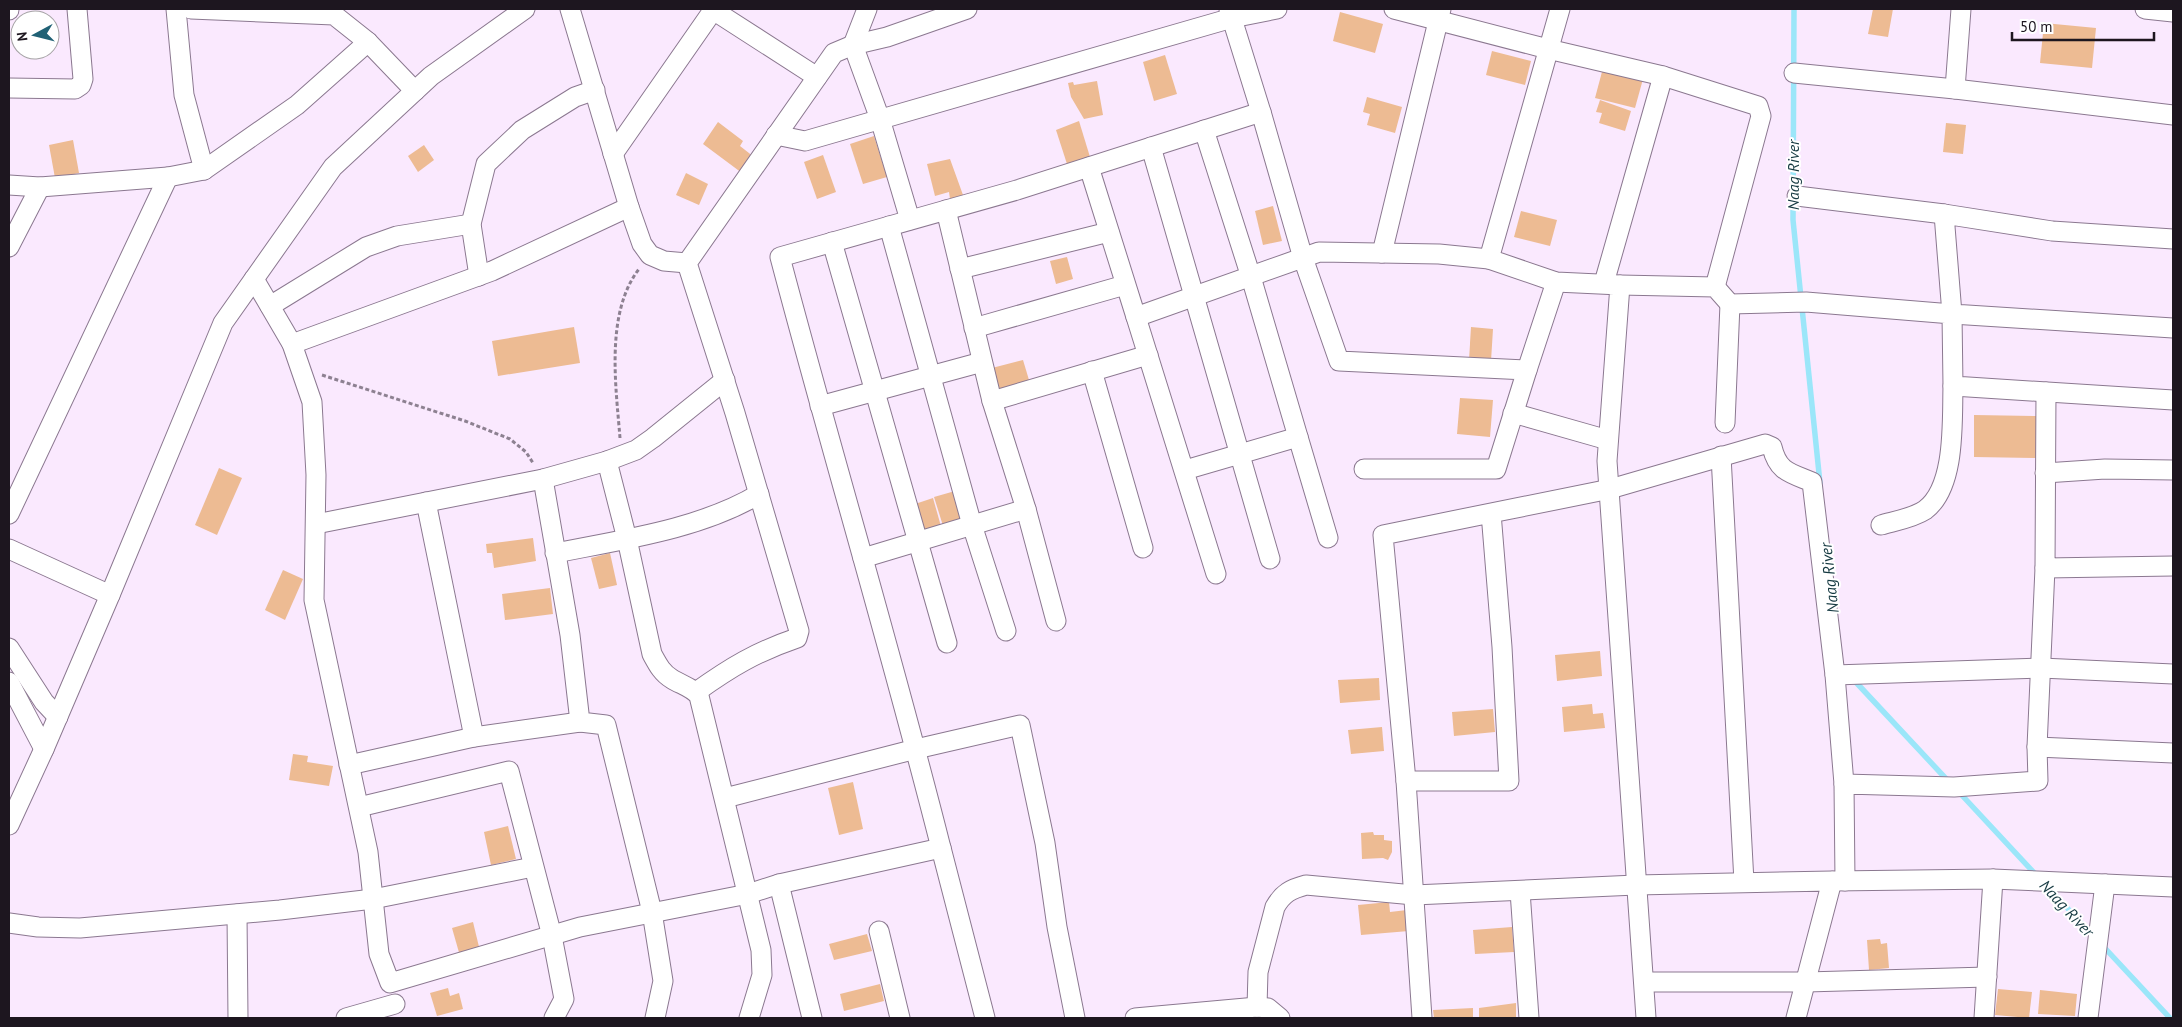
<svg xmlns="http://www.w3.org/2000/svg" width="2182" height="1027" viewBox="0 0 2182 1027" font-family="'PT Sans',sans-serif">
<rect width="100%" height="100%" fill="#fae9fe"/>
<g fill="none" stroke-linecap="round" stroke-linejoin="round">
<g stroke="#9be6f9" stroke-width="5.5">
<path d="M1794 9 1793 220 1820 483"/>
<path d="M1852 678 1950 783"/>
<path d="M1958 791 2037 876"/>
<path d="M2047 886 2093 936"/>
<path d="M2102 945 2170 1018"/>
</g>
</g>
<g fill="#edbb93">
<path d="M1873 9H1893L1888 37 1868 34Z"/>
<path d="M1340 12 1383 24 1375 53 1333 41Z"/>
<path d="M2044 23 2096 28 2092 68 2040 63Z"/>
<path d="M1492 51 1531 61 1525 85 1486 75Z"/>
<path d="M1165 55 1177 94 1154 101 1143 62Z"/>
<path d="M1603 68 1643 79 1635 108 1595 98Z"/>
<path d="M1097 81 1103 115 1084 119 1071 97 1068 83 1073 82 1074 85Z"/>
<path d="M1367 97 1402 107 1395 133 1367 125 1370 114 1363 112Z"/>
<path d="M1600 100 1631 111 1625 131 1599 123 1602 113 1596 112Z"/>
<path d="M1079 121 1090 157 1067 164 1056 130Z"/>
<path d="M718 122 743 141 740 146 754 157 742 173 703 144Z"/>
<path d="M1946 123 1966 125 1963 154 1943 152Z"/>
<path d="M874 136 887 177 863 184 850 144Z"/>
<path d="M73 140 79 173 55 178 49 145Z"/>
<path d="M424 145 434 160 418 172 408 156Z"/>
<path d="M823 155 836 192 817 199 804 162Z"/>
<path d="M950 159 963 195 950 199 949 192 935 196 927 164Z"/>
<path d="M686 173 708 184 699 205 676 195Z"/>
<path d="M1273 206 1282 241 1263 245 1255 211Z"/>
<path d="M1521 211 1557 220 1550 246 1514 237Z"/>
<path d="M1067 257 1073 279 1056 284 1050 261Z"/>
<path d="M574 327 580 363 498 376 492 341Z"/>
<path d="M1471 327 1493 329 1491 361 1469 360Z"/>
<path d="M1023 360 1029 380 998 389 992 368Z"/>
<path d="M1460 398 1493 400 1490 437 1457 434Z"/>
<path d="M1974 415 2039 416 2038 458 1974 457Z"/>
<path d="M219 468 242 478 217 535 195 525Z"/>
<path d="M955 491 964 522 944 529 934 497Z"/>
<path d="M933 498 942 530 922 536 912 505Z"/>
<path d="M533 538 536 561 494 568 492 553H487L486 544Z"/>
<path d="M610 553 617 585 599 589 591 558Z"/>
<path d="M283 570 303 579 285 620 265 610Z"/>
<path d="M550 588 553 614 505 620 502 594Z"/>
<path d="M1600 651 1602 676 1557 681 1555 655Z"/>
<path d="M1379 678 1380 700 1340 703 1338 680Z"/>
<path d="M1592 704 1593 714 1603 713 1605 728 1564 732 1562 707Z"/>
<path d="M1493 709 1495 732 1454 736 1452 712Z"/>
<path d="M1382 727 1384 751 1351 754 1348 730Z"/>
<path d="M293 754 308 756 307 762 333 766 329 786 289 780Z"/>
<path d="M853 782 863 829 839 835 828 788Z"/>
<path d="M508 826 516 859 491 865 484 832Z"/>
<path d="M1373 832 1374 835H1384V840L1392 841V852L1388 860 1383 858 1362 859 1361 833Z"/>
<path d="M1389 902 1390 912 1407 910 1409 931 1361 935 1358 905Z"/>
<path d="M473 922 480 951 460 956 452 928Z"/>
<path d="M1512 927 1514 952 1475 954 1473 930Z"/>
<path d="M867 934 872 951 834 960 829 944Z"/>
<path d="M1880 939 1881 944 1887 943 1889 968 1869 970 1867 940Z"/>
<path d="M880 984 884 1001 844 1011 840 994Z"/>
<path d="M448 988 450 996 459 993 463 1009 437 1016 430 993Z"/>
<path d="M1998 989 2032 992 2029 1018 1995 1015Z"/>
<path d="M2040 990 2077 994 2075 1016 2038 1014Z"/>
<path d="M1516 1003V1018H1479V1008Z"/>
<path d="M1473 1008V1018H1434L1433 1010Z"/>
</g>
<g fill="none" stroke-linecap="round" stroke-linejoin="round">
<defs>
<g id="minor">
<path d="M176 9 184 95 204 170"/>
<path d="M570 9 629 207 642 244 650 255 664 261 687 263"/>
<path d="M867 9 853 45 880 119 910 220"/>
<path d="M1394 9 1548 49 1663 76 1758 106 1761 116 1715 287"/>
<path d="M1560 9 1489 259 1556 282 1620 285 1607 461 1646 1018"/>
<path d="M2145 9 2173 12"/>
<path d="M9 10V9"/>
<path d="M713 10 817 77"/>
<path d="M368 42 415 91"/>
<path d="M1794 73 1955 89 2173 115"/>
<path d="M9 88 75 89 81 85 83 79 77 9"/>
<path d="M1955 89 1961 9"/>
<path d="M1261 112 1303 258 1339 361 1527 370 1496 469H1364"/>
<path d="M776 135 805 141 1232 18 1277 9"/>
<path d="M1151 147 1270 559"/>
<path d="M613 154 714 9"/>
<path d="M1089 167 1136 317"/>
<path d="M9 185 40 187 168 177 204 170 297 105 368 42 334 15 191 9"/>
<path d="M1797 196 1944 214"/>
<path d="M946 210 992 401 1026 509 1056 621"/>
<path d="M889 226 972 525 1006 631"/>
<path d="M2173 239 2052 231 1944 214 1952 314 2173 328"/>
<path d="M832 242 947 643"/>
<path d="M9 247 40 187"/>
<path d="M1382 253 1441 9"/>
<path d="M960 269 1109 232"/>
<path d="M479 276 471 224 486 164 522 130 575 97 595 90"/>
<path d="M254 279 292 344 312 402 316 475 314 600 368 852 379 954 390 983 580 927 748 894 779 884 941 848C891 650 832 454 780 257L1017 190 1261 112 1229 9"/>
<path d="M1604 283 1663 76"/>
<path d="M1620 285 1715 287 1730 304 1806 302 1952 314 1953 386 2173 400"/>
<path d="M270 306 366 247 397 236 471 224"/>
<path d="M974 328 1125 285"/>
<path d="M292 344 492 271 629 207"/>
<path d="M1527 370 1556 282"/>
<path d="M1092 371 1143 548"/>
<path d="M2046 392 2045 568 2173 566"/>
<path d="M992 401 1148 355"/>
<path d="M820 406 982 362"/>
<path d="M1513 413 1608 440"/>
<path d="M1725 423 1730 304"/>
<path d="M1298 437 1328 538"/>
<path d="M1721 456 1744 882"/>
<path d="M607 461 627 539 652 654C658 665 662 673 672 679 682 685 693 688 699 696L761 950 762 975 749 1018"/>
<path d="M1185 470 1298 437 1251 277 1204 130"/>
<path d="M2045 473 2105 469 2173 470"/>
<path d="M543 479 570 635 580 722 606 725 652 912 663 981 655 1018"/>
<path d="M426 502 474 737"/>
<path d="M1491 513 1383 535 1406 781H1509L1502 647 1491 513 1610 489 1765 444 1772 447C1778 472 1790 473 1812 482L1835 675 1844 784"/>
<path d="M9 514 168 177"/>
<path d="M316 524 543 479 607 461 636 450 653 438 725 380"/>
<path d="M1881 525C1895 521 1913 518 1925 510 1956 487 1952 421 1953 386"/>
<path d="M9 549 110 595"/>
<path d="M555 553C621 540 701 529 759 494"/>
<path d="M863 558 1026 509"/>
<path d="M1216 574 1136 317 1319 252 1439 254 1489 259"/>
<path d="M9 648 44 702 58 717"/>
<path d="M1835 675 2041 668 2173 674"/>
<path d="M9 682 44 749"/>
<path d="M696 692C731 667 756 652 797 638L799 631 735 413 687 263 834 53 853 45 887 37 967 9"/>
<path d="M2037 747 2173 753"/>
<path d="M349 765 474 737 580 722"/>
<path d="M1406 781 1422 1018"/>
<path d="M725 798 916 749 1020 725 1045 843 1057 927 1075 1018"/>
<path d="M359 807 509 771 552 936 564 999 554 1018"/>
<path d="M9 825 44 749 110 595 223 323 333 167 431 76 525 9"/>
<path d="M941 848 985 1018"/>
<path d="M1833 881 1993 879 2173 887"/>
<path d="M1845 881 1844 784 1954 787 2038 781 2037 747 2045 568"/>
<path d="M779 884 812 1018"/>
<path d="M1520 891 1529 1018"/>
<path d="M237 914 238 1018"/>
<path d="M9 923 38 927 80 928 280 910 373 899 533 867"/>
<path d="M879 931 900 1018"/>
<path d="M1644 982H1806L1987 977"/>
<path d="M1257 1007 1258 972 1275 907C1283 893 1291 889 1306 885L1414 895 1636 885 1832 881 1796 1018"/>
<path d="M346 1018 395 1004"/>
<path d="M1135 1018 1257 1007 1268 1008 1280 1018"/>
<path d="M1984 1018 1993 879"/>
<path d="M2088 1018 2105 884"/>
</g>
</defs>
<use href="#minor" stroke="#8b7890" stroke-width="21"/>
<g stroke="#8d8191" stroke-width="3" stroke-dasharray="4 2.5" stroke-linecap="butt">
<path d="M322 375 465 421 510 439 526 452 533 463"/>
<path d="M620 438C616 387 605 313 639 269"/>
</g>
<use href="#minor" stroke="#fff" stroke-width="19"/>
</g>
<g text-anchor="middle" stroke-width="4" stroke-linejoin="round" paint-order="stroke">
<g font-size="16" font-style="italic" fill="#163a42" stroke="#fff">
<text transform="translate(1793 175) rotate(-90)" y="6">Naag River</text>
<text transform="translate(1829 578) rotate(-96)" y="6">Naag River</text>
<text transform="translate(2067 908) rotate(47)" y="6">Naag River</text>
</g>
</g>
<rect width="2182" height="1027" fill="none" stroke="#1d161f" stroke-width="20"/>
<g transform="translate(35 35) rotate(263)"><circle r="24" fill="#ffffff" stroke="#a5a2a5"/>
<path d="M0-4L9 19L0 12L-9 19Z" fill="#206175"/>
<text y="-8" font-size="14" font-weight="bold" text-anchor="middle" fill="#1d161f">N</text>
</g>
<path d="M2012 32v8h142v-8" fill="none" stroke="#1d161f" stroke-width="2.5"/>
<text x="2020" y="32" font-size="15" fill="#1d161f" stroke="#ffffff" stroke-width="4" paint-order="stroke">50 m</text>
</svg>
